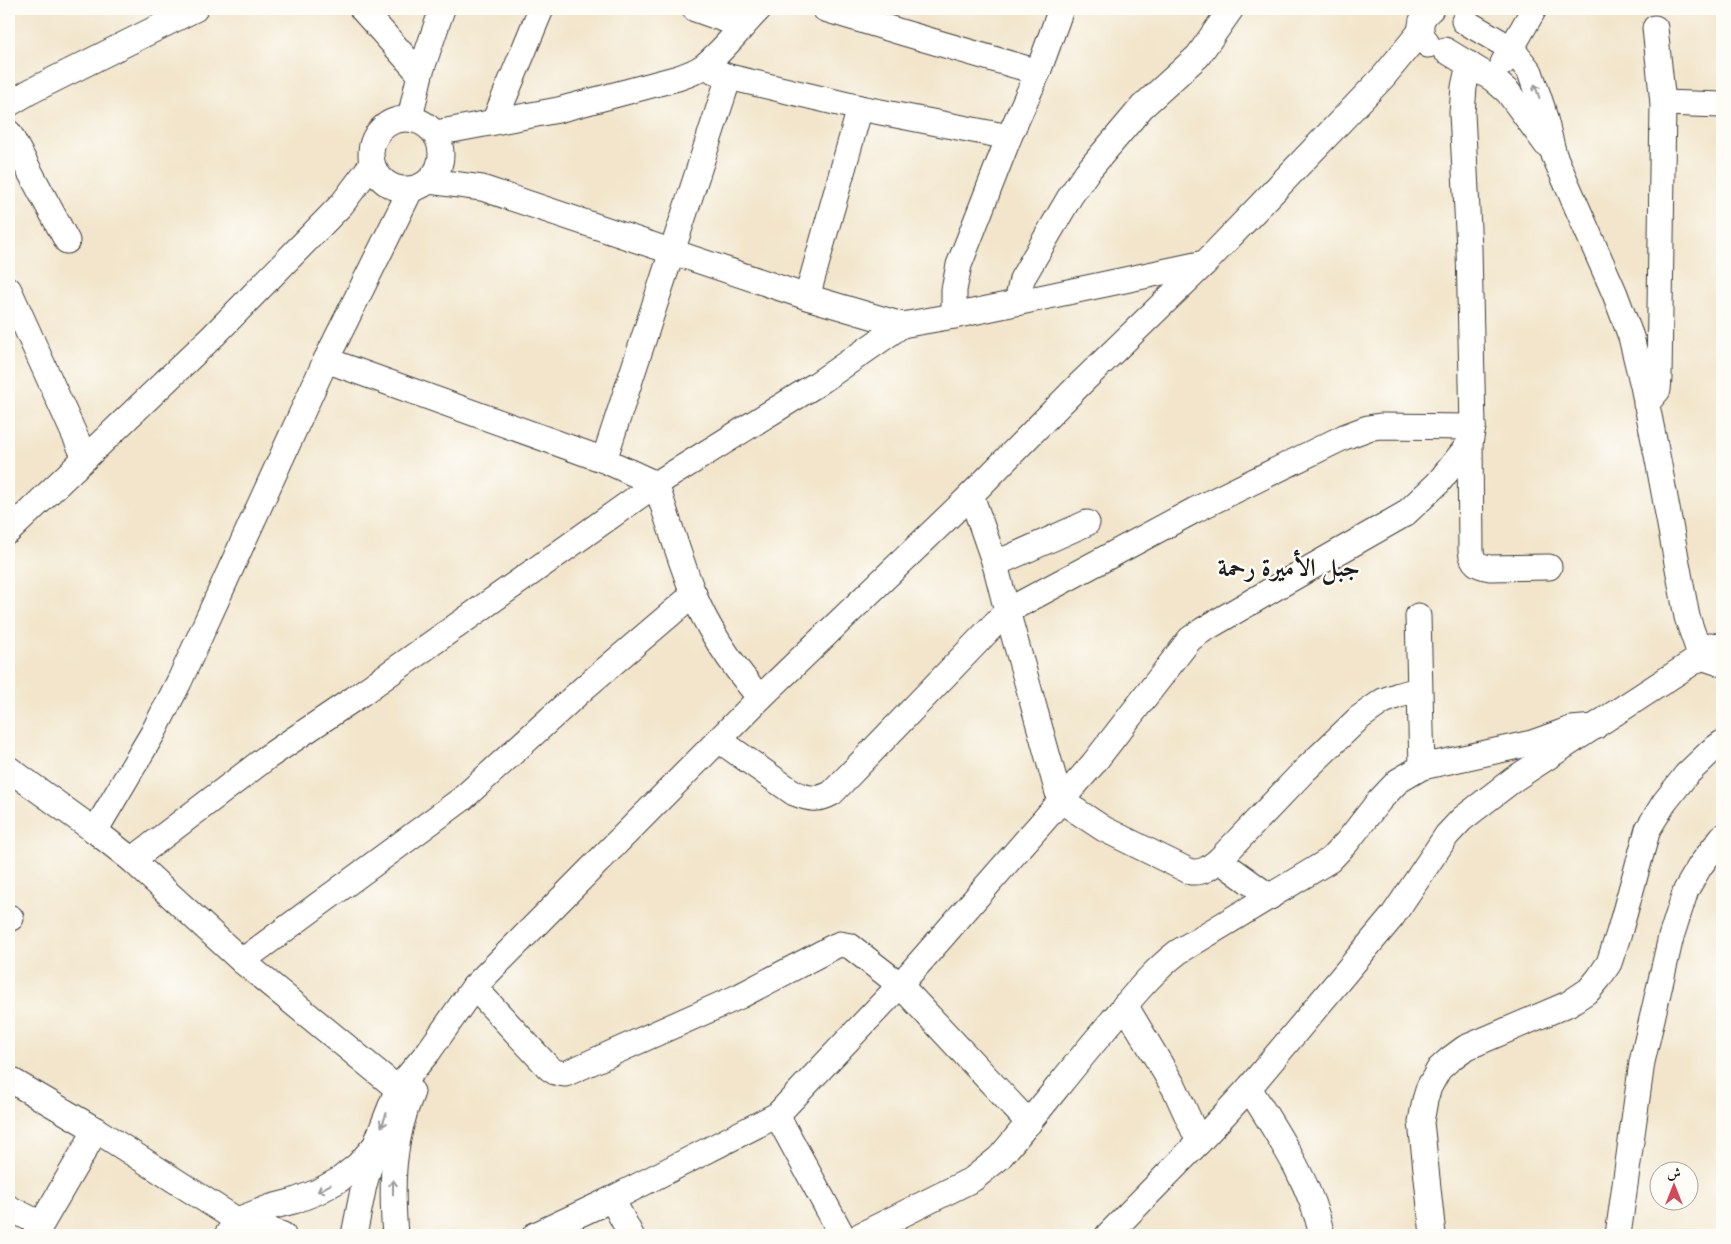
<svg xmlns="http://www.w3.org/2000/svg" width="1731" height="1244" viewBox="0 0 1731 1244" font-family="'EB Garamond',Amiri,serif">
<rect width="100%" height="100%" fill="#fdfcf7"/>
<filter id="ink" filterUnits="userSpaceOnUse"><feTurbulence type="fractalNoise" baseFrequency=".02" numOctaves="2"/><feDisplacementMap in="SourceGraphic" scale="10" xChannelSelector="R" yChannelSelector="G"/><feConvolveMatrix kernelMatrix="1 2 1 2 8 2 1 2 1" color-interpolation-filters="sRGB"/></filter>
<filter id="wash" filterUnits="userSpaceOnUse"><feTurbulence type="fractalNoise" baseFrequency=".0096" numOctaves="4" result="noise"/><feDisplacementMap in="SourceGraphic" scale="20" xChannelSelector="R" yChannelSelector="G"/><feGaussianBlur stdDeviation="1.12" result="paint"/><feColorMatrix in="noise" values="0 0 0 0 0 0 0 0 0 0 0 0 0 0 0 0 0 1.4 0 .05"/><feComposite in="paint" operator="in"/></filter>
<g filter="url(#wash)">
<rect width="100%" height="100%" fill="#f2e5cb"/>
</g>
<g filter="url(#ink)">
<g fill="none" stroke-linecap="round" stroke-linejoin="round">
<defs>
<g id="minor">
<path d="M362 9 420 74"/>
<path d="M695 9 743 26"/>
<path d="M825 9 904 33 1038 72"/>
<path d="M1464 21 1512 49 1530 72 1542 107 1554 155 1615 294 1631 337 1643 386 1658 460 1687 617 1701 657 1722 664"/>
<path d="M1428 45C1418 32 1418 19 1431 9"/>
<path d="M1445 50 1493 79 1508 92 1546 144"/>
<path d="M1503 63 1534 9"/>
<path d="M714 71 729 77 860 108 1009 137"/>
<path d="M1663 103 1722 105"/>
<path d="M9 104 31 91 195 9"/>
<path d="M410 118 420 74 442 9"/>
<circle cx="406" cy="154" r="35"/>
<path d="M494 122 541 9"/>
<path d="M9 133 67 241"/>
<path d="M436 133 558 110 678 78C687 75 696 72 704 66 724 50 741 27 759 9"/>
<path d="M429 181 482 188 807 297 902 325 954 316 1205 263"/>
<path d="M9 290 85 458"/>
<path d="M807 297 860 108"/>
<path d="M1020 302 1019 293 1022 279 1071 195 1087 172 1142 107 1198 56 1231 9"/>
<path d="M954 316V290L959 265 1009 137 1038 72 1061 9"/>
<path d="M326 360 604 460 656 484C668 520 679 557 693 593 708 631 734 667 760 698"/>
<path d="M1646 404 1658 390 1659 378 1663 103 1655 28"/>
<path d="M1470 443 1471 550C1472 563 1478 566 1490 568L1549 567"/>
<path d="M604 460 729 77"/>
<path d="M971 495 995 564 1007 611 1060 800 1104 829 1191 872C1204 873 1210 867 1219 860L1270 897"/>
<path d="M9 531 214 335 342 204 372 164"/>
<path d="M995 564 1087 523"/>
<path d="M1418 616 1422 767"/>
<path d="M719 740 794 793C809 799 818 801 832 793L1007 611 1195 510 1344 437 1368 428 1380 426 1473 427"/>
<path d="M9 769 95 831 153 733 179 682 326 360 411 189"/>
<path d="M95 831 132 860 242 961 409 1098"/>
<path d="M132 860 266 758 355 698 656 484 817 384 902 325"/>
<path d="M1219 860 1304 771 1359 718 1383 701 1399 695 1419 690"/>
<path d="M9 918H11"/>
<path d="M242 961 462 799 585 687 694 594"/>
<path d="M474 987 549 1068 555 1072 565 1074 740 996 835 946 840 944 850 946 900 985 1029 1123"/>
<path d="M1125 1005 1175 1089 1199 1142"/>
<path d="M9 1079 96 1130 254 1231 257 1235"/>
<path d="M1249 1088C1278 1135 1310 1181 1322 1235"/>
<path d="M777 1115 842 1235"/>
<path d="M612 1199 631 1235"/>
<path d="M9 1208 41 1224"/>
<path d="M254 1231H273L283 1235"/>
<path d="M35 1235 96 1130"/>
<path d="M227 1235 237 1220 271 1207 294 1201 317 1192 339 1180 358 1165 373 1148"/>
<path d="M354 1235 364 1185 375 1146 398 1088 429 1051 474 987 760 698 971 495 1079 385 1205 263 1384 76 1420 32"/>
<path d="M395 1235C391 1184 392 1140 412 1092"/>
<path d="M535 1235 612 1199 777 1115 900 985 1093 764 1190 639 1203 630 1275 588 1405 514 1438 483 1470 443 1473 427 1469 249 1462 113 1464 87 1469 64"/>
<path d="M861 1235 973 1179 999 1158C1038 1113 1073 1066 1112 1021 1133 996 1152 972 1178 952L1330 860 1347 842 1379 801 1398 781 1422 767 1532 743 1571 729 1595 727"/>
<path d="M1108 1235 1199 1142 1249 1088 1392 917 1447 835 1462 819 1514 779 1701 657 1711 645"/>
<path d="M1433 1235 1421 1122 1425 1100 1429 1087 1439 1069 1450 1059 1465 1048 1568 1004 1589 990 1599 978 1609 963 1619 933 1648 829 1664 803 1686 775 1711 751 1722 743"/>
<path d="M1618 1235 1642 1062 1671 937 1686 890 1700 866 1722 837"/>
</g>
</defs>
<use href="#minor" stroke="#3c3a36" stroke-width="27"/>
<use href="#minor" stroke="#fff" stroke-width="25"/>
</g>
<defs><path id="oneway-shaft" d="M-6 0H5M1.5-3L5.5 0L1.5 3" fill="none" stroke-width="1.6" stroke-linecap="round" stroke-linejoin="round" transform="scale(1.25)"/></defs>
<g stroke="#999">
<use href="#oneway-shaft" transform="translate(1537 91) rotate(-109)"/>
<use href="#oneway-shaft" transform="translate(384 1120) rotate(110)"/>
<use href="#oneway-shaft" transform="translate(393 1187) rotate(-90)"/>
<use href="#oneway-shaft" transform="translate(324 1188) rotate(151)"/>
</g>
</g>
<g text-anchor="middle" stroke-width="5" stroke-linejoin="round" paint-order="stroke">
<g font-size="25" font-weight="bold" fill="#1c1c1c" stroke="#fdfcf7">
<text x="1289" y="576">جبل الأميرة رحمة</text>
</g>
</g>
<rect width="1731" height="1244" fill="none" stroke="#fdfcf7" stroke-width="30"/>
<g transform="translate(1674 1186)"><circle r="24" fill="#fdfcf7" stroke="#a3a29f"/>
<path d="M0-4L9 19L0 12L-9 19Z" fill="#d1495b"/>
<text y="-8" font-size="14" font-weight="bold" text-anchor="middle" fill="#1c1c1c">ش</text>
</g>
</svg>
